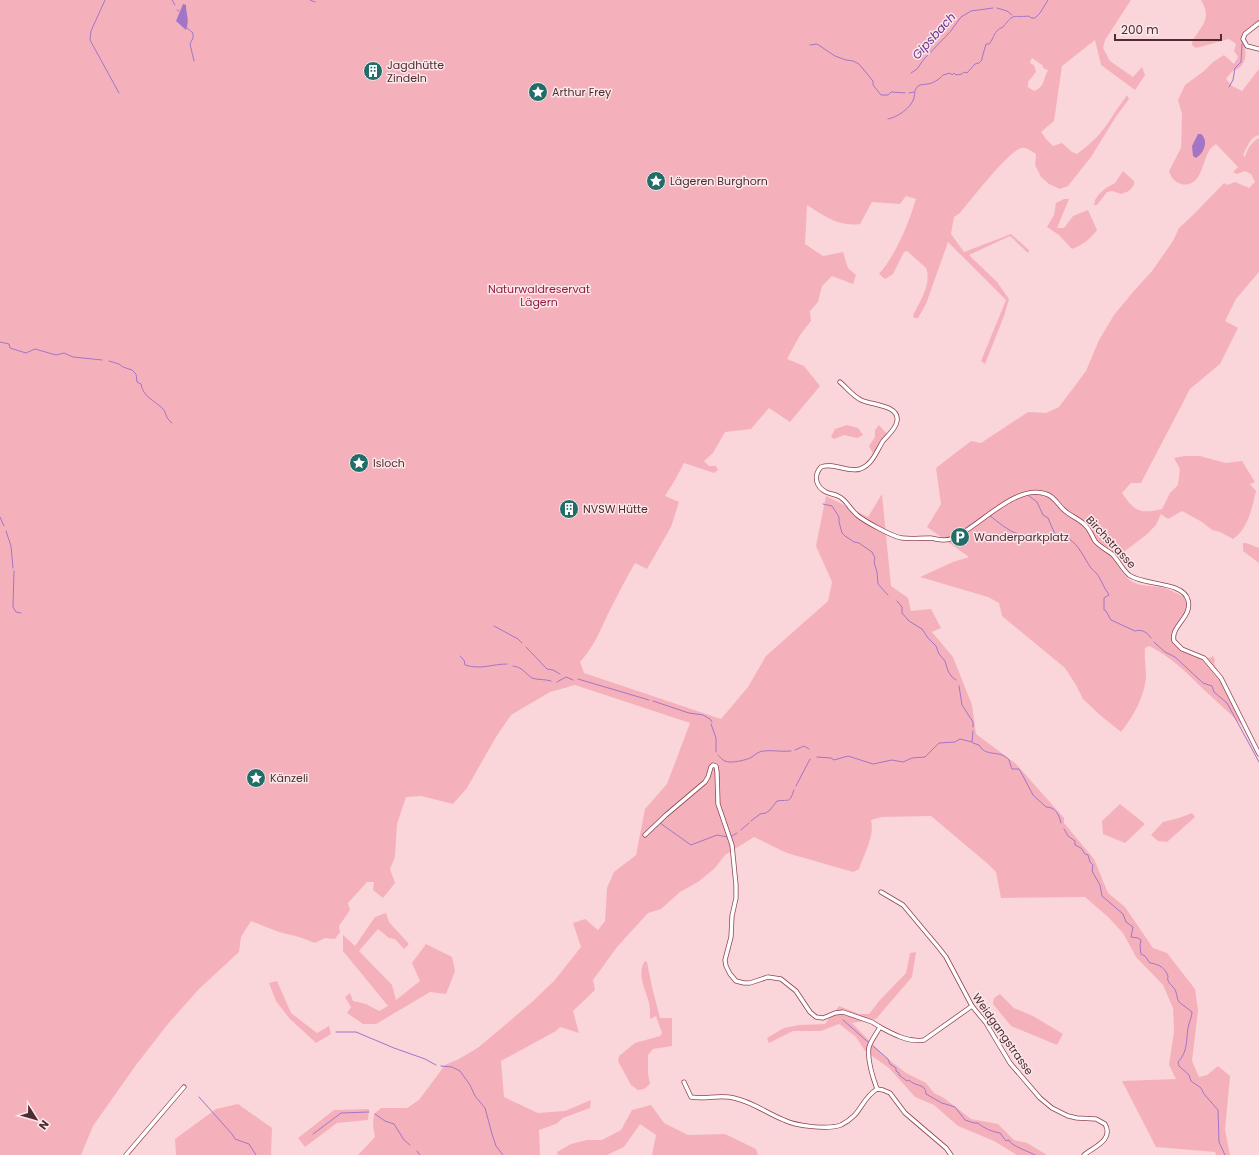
<svg xmlns="http://www.w3.org/2000/svg" width="1259" height="1155" viewBox="0 0 1259 1155" font-family="Poppins,sans-serif">
<rect width="100%" height="100%" fill="#fad6da"/>
<g fill="#f5b1bb" fill-rule="evenodd">
<path d="M0 0H1131L1105 40 1103 48 1110 61 1133 77 1142 67 1145 75 1135 90 1101 65 1095 40 1062 66 1054 121 1041 132 1046 139 1053 146 1062 143 1072 152 1077 154C1092 143 1104 131 1113 115 1117 108 1123 102 1127 95L1129 99 1117 115 1091 157 1068 186 1060 189 1049 184 1041 177 1035 165 1036 154C1032 152 1027 147 1022 148 1010 149 970 201 960 213L954 217 951 234 964 252 1011 234 1029 250 1028 253 1010 236 969 255 997 282 1009 299 1004 316 985 364 981 361 1006 300 948 242 926 304 918 318H914L913 315C920 302 932 283 926 268L907 251 904 252 893 274 885 279 879 274C897 253 908 224 916 199L906 196 900 204 872 202 860 224C838 227 825 216 807 205L805 244 823 256 843 252 848 268 856 275 853 284 832 276 822 286 818 302 810 311 811 321 800 335 787 359 804 366 820 386 790 422 769 408 751 429 725 432 713 453 704 461 709 466H716L718 470 714 473 684 463 675 480 665 496 679 502 671 527 647 569 635 563C625 580 616 598 607 616 600 632 592 649 580 662L584 673 721 719 748 687 766 656 828 601 832 582 816 546 826 496 868 517 882 494 891 586 908 598 911 611 931 609 941 628 932 632 953 657 972 705 976 734 1015 763 1064 818V823L1094 859 1108 893 1125 907 1153 948 1167 953 1195 989 1198 1010 1192 1061 1199 1077 1207 1075 1218 1066 1230 1076 1225 1130 1230 1155H1216L1215 1152 1156 1147 1122 1081 1176 1079 1169 1065 1174 1032 1173 1008 1163 985 1136 957 1123 933 1108 917 1085 897 1001 898 996 872 988 864 931 816 882 817 871 820C875 836 864 854 859 869L853 872 787 853 754 837 725 855 715 868 698 882 680 892 661 909 648 913 617 947 593 980 595 990 573 1011 579 1033 560 1027 556 1031 501 1061 504 1097 538 1113 565 1111 591 1100 590 1108 563 1118 556 1124 539 1130 540 1155H358L375 1137 373 1125 374 1114 381 1108H407L419 1100 445 1065 459 1059 479 1047 532 1002 554 981 581 947 573 923 585 919 598 930 605 921 607 888 614 872 636 855 645 809 667 784 690 723 575 685 550 692 511 715 496 737 467 788 453 804 421 796 406 797 397 824 395 857 390 869 395 883 383 898 373 890 374 882H367L348 903 350 910 339 926 340 932 335 939 325 938 315 943 299 937 279 932 251 921 241 937 239 952 199 989 167 1025 136 1065 93 1126 81 1155H0ZM1032 58 1042 65 1044 69 1048 70C1043 79 1045 87 1034 91L1028 87V82L1036 72 1034 65 1030 63Z"/>
<path d="M1201 0H1259V24L1244 35C1244 46 1249 57 1241 66 1239 69 1236 69 1233 71 1230 73 1228 76 1226 79L1232 86 1242 91 1259 69V136L1258 135C1250 138 1247 147 1243 155L1245 157C1248 148 1251 142 1259 138V272L1236 299 1225 321 1238 328 1220 364 1190 389 1141 483H1131L1122 493C1135 512 1140 514 1162 509L1170 493 1178 485 1180 469 1174 458 1184 456H1200L1226 463 1242 461 1255 482 1250 484 1256 491C1252 508 1248 529 1233 539L1220 532 1212 530 1202 522 1182 511 1168 519 1161 514 1156 525 1146 535 1125 551 1117 565C1134 590 1139 583 1165 588 1171 590 1178 594 1184 597 1191 614 1185 620 1176 633L1177 644 1183 652 1210 658 1213 656 1215 660 1214 664 1224 679V686L1243 722 1241 724C1228 712 1215 700 1202 688 1186 672 1170 656 1149 646L1145 648C1144 658 1146 666 1146 676 1145 696 1133 717 1121 732L1100 715 1083 699 1076 685 1065 668 1002 616 999 603 988 597 920 577 953 562 969 557 927 527 941 504 936 468 971 441 981 443 1028 412 1046 413 1059 407 1086 371 1099 340 1114 315 1133 292 1152 271 1173 241 1179 228 1193 215 1224 183 1227 185 1235 182 1249 188 1255 182 1251 174 1245 171 1237 174 1233 172 1238 167 1216 144C1214 146 1212 147 1211 148 1202 158 1203 189 1181 184 1174 182 1171 177 1169 171L1181 148 1182 114 1178 100 1185 85 1204 71 1213 62 1224 55 1234 64 1238 57 1234 51 1236 44 1229 39 1196 48 1192 45C1192 40 1194 38 1197 34 1207 20 1209 14 1201 0Z"/>
<path d="M1123 171 1134 181V185L1129 191 1121 194 1112 191 1107 192 1097 205H1094L1095 200 1099 194 1106 188 1115 183Z"/>
<path d="M1064 199H1069L1057 228H1064L1073 216 1088 210 1097 230C1090 239 1083 245 1072 249L1059 235 1047 227 1054 215 1056 203Z"/>
<path d="M847 425 858 428 863 435 857 438 844 435 834 439 831 437 835 429Z"/>
<path d="M879 425 887 434 873 454 869 446 875 437V430Z"/>
<path d="M1243 543H1246L1259 548V563L1243 551Z"/>
<path d="M1120 804 1145 824 1125 843 1103 834 1102 821Z"/>
<path d="M1192 813 1195 817 1167 842 1158 841 1151 835 1163 822 1179 818Z"/>
<path d="M386 913 389 922 409 944 404 949 395 939 389 938 378 929 359 951 392 985 396 1000 420 981 412 963 426 944 452 957 455 971 446 994 430 992 376 1024H363L347 1013 351 1007 345 997 350 993 353 1001 366 1004 379 1011 388 1006 343 951V935L355 946 375 917Z"/>
<path d="M916 952 912 977 876 1019 852 1023 883 1055 906 1073 926 1083 934 1093 944 1098 971 1119 998 1124 1014 1140 1027 1143 1047 1155H1017L994 1141 958 1126 934 1105 915 1097 889 1068 865 1051 856 1037 839 1024 821 1031H793L769 1043 767 1038 784 1028 799 1025 825 1024 839 1006 859 1014H869L880 1000 906 973 910 953Z"/>
<path d="M645 961 647 962 652 987 660 1018H672V1046L653 1049 648 1055V1074L650 1084 644 1089 638 1090 631 1085 618 1061 619 1056 635 1043 660 1036 662 1033 656 1016 650 1019C650 1014 650 1008 649 1003 646 990 636 974 645 961Z"/>
<path d="M277 981 291 1013 317 1033 329 1026 331 1034 316 1043 289 1018 276 1001 269 983Z"/>
<path d="M1000 994 1014 1008 1033 1016 1063 1034 1057 1045 1011 1026 993 1004 994 998Z"/>
<path d="M238 1104 272 1128 271 1155H176L175 1139 216 1109Z"/>
<path d="M651 1105 664 1123 688 1135 725 1134 756 1149 758 1155H652L656 1135 640 1124 624 1147 607 1155H558L557 1152 571 1144 587 1140H602L621 1130 632 1110Z"/>
<path d="M369 1109 368 1120 337 1123 305 1147 298 1138 334 1110Z"/>
</g>
<g fill="#a275c6">
<path d="M183 4 186 5C186 15 190 20 186 30L176 21Z"/>
<path d="M1198 134H1201C1209 141 1204 153 1196 158L1193 156 1192 146Z"/>
</g>
<g fill="none" stroke-linecap="round" stroke-linejoin="round">
<g stroke="#a275c6" stroke-width="1">
<path d="M105 0 91 31 90 40 119 93"/>
<path d="M172 0 175 5"/>
<path d="M310 0 315 2"/>
<path d="M997 8 1007 11 1012 15"/>
<path d="M177 10 179 11"/>
<path d="M187 28 193 33V38L190 44 194 61"/>
<path d="M810 45 817 44 835 56 846 60 853 61 859 64 873 81V85L881 95H888L891 92 905 93"/>
<path d="M911 73 917 69 924 59 950 32 961 17 971 11 993 8"/>
<path d="M1229 87 1233 80 1235 68 1241 62 1242 44"/>
<path d="M909 93 914 92"/>
<path d="M888 119C898 117 911 108 914 98 915 93 914 90 918 86 921 84 923 85 927 84 932 84 940 79 943 75L950 73 952 75 954 73 956 75 962 74 964 72 967 73 975 64 979 63 982 60V58L986 44H989C995 37 993 31 1003 27 1015 12 1012 18 1029 16L1031 18H1035L1040 13 1048 0"/>
<path d="M0 342 9 344 10 348 26 353 35 349 56 355 64 353 73 357 102 360"/>
<path d="M109 361 119 364 123 367 132 370 136 374 137 382 141 384C143 397 154 400 162 408 167 412 164 417 172 423"/>
<path d="M1029 496 1037 502 1043 515 1048 518 1054 532 1057 535"/>
<path d="M823 504 832 506 839 517V522L842 533 845 536 854 542 859 543 872 552 875 558 874 562 877 572 878 584 888 595"/>
<path d="M989 515C998 522 1007 530 1018 534 1033 539 1055 530 1069 539 1079 545 1084 558 1091 568 1094 571 1097 573 1099 577 1102 582 1104 588 1108 593L1109 595 1104 598V610L1106 611 1111 620 1135 631C1142 629 1147 632 1151 638"/>
<path d="M0 517 4 526"/>
<path d="M6 531 11 546 13 568"/>
<path d="M14 571 13 607 16 612 21 613"/>
<path d="M897 601 902 607V613L909 621 922 629 928 638 936 646 939 654 945 661 948 671 952 677 956 680"/>
<path d="M494 626 518 639 522 643"/>
<path d="M1154 642 1165 652 1175 657 1203 683 1212 686 1214 692 1227 703 1259 762"/>
<path d="M526 647 547 669 553 670 560 674"/>
<path d="M460 656 464 660 465 665C481 670 492 664 507 664"/>
<path d="M513 666C522 667 525 673 532 678 537 680 545 679 551 681"/>
<path d="M578 679 649 700"/>
<path d="M557 682 566 677 573 680"/>
<path d="M959 686 962 705 973 722V727"/>
<path d="M653 701 689 713 703 715 710 719 712 722"/>
<path d="M711 724 716 738V752"/>
<path d="M973 731 972 742 973 743 979 745C986 758 1000 749 1009 760 1010 763 1011 767 1012 769H1019L1022 774 1033 795 1046 807C1055 807 1059 814 1061 823"/>
<path d="M795 750 804 746 809 749"/>
<path d="M718 755C720 757 722 760 725 761 730 764 747 760 752 757 756 754 758 752 763 751 773 750 781 752 791 751"/>
<path d="M817 757 831 758 834 760 848 756 873 764 892 760 903 762 912 758 925 757 939 743 955 742 960 739 972 742"/>
<path d="M796 786 810 759"/>
<path d="M751 821 760 814 766 813 770 810 777 801C790 799 789 804 794 790"/>
<path d="M660 823 691 845 717 835 728 837"/>
<path d="M1064 829 1068 836 1075 841V845L1081 848 1085 854 1088 855 1090 862 1093 865 1092 871 1100 885 1102 896 1123 914 1126 922 1133 927 1131 937 1138 938 1141 940 1140 946 1141 954 1145 956 1150 963C1159 964 1165 968 1168 976 1166 984 1174 985 1176 992 1177 995 1177 999 1179 1002L1192 1012C1192 1017 1189 1022 1188 1028 1186 1040 1188 1052 1178 1062L1179 1066 1189 1075 1191 1081 1201 1088 1204 1094 1218 1110 1219 1142 1225 1155"/>
<path d="M741 830 749 823"/>
<path d="M732 836 737 833"/>
<path d="M843 1020 868 1042"/>
<path d="M336 1032H356L394 1048 425 1059 436 1065"/>
<path d="M873 1046 888 1059 890 1064 896 1068V1071L899 1073V1075L907 1081 909 1080C915 1087 926 1083 926 1094L942 1103 955 1107 965 1120 974 1123H978C983 1128 993 1132 1000 1133L1006 1141 1009 1140C1011 1146 1028 1151 1035 1155"/>
<path d="M441 1066 452 1067 460 1071 470 1085 475 1096 485 1108 492 1134 496 1146 503 1155"/>
<path d="M199 1097 232 1134 235 1139 249 1144 256 1155"/>
<path d="M375 1114 385 1121 394 1124 404 1140 410 1145"/>
<path d="M313 1134 341 1113 369 1112"/>
<path d="M417 1151 420 1155"/>
</g>
<defs>
<g id="street">
<path d="M1259 23 1245 34 1243 39 1247 46 1259 49"/>
<path d="M840 382C847 388 853 396 861 400 871 405 900 405 897 421 896 429 888 435 883 441 876 452 873 464 860 469 847 473 834 462 821 467 813 476 816 487 826 492 830 494 834 494 838 496 843 498 846 502 849 506 851 509 854 512 857 515 864 521 893 537 902 538 911 539 920 538 930 538 938 539 944 542 953 538 979 527 1016 483 1046 494 1054 496 1058 505 1064 510 1070 516 1080 519 1086 526 1090 530 1092 536 1095 541 1100 547 1107 550 1112 554 1119 561 1122 569 1129 575 1144 586 1183 581 1188 600 1193 617 1170 626 1174 641L1182 649 1204 658 1221 678 1259 754"/>
<path d="M645 835 666 815 705 782 708 777 711 767 713 765 716 766 717 772 718 804 732 845 736 885V898L732 916 731 937 725 960 726 966 730 974 736 981 744 983H750L768 977 781 979 796 991 810 1012 816 1017 823 1018 835 1013 843 1012 872 1022 880 1027C877 1033 871 1040 869 1047 867 1058 873 1078 877 1089"/>
<path d="M881 892 903 905 939 948 946 957 972 1006 986 1023 1010 1063 1040 1098 1052 1108 1068 1116 1077 1118 1096 1119 1105 1124C1114 1140 1094 1147 1084 1155"/>
<path d="M880 1027C893 1034 909 1043 924 1040L972 1006"/>
<path d="M684 1082 691 1097C705 1100 719 1094 734 1098 753 1102 766 1113 784 1120 796 1126 828 1130 841 1125 862 1115 860 1100 877 1089"/>
<path d="M877 1089 883 1090 890 1093 905 1113 946 1148 951 1155"/>
<path d="M126 1155 184 1087"/>
</g>
</defs>
<use href="#street" stroke="#8e4352" stroke-width="5"/>
<use href="#street" stroke="#fff" stroke-width="3.5"/>
</g>
<defs>
<symbol id="building-disc" viewBox="-11 -11 22 22"><circle r="9.5" fill="#236d69" stroke="#fbe8ea"/><path d="M-4-6H4V6H1V3H-1V6H-4ZM-2.5-4.3h1.7v1.8h-1.7ZM.8-4.3h1.7v1.8H.8ZM-2.5-1h1.7V.8h-1.7ZM.8-1h1.7V.8H.8Z" fill="#fff"/></symbol>
<symbol id="sight-disc" viewBox="-11 -11 22 22"><circle r="9.5" fill="#236d69" stroke="#fbe8ea"/><path d="M0-6L1.8-2.2L6-1.7L2.9 1.2L3.7 5.4L0 3.3L-3.7 5.4L-2.9 1.2L-6-1.7L-1.8-2.2Z" fill="#fff"/></symbol>
<symbol id="parking-disc" viewBox="-11 -11 22 22"><circle r="9.5" fill="#236d69" stroke="#fbe8ea"/><path d="M-3.5-5.5H1a3.5 3.5 0 0 1 0 7H-1V5.5H-3.5ZM-1-3.4V-.6H.8a1.4 1.4 0 0 0 0-2.8Z" fill="#fff"/></symbol>
</defs>
<g fill-rule="evenodd">
<use href="#building-disc" x="362" y="60" width="22" height="22"/>
<use href="#sight-disc" x="527" y="81" width="22" height="22"/>
<use href="#sight-disc" x="645" y="170" width="22" height="22"/>
<use href="#sight-disc" x="348" y="452" width="22" height="22"/>
<use href="#building-disc" x="558" y="498" width="22" height="22"/>
<use href="#parking-disc" x="949" y="526" width="22" height="22"/>
<use href="#sight-disc" x="245" y="767" width="22" height="22"/>
</g>
<g text-anchor="middle" stroke-width="3" stroke-linejoin="round" paint-order="stroke">
<g font-size="11" fill="#4e2c32" stroke="#fbe8ea" text-anchor="start">
<text x="387" y="69">Jagdhütte<tspan x="387" dy="13">Zindeln</tspan></text>
<text x="552" y="96">Arthur Frey</text>
<text x="670" y="185">Lägeren Burghorn</text>
<text x="373" y="467">Isloch</text>
<text x="583" y="513">NVSW Hütte</text>
<text x="974" y="541">Wanderparkplatz</text>
<text x="270" y="782">Känzeli</text>
</g>
<g font-size="11" fill="#951b41" stroke="#fbe8ea">
<text x="539" y="293">Naturwaldreservat<tspan x="539" dy="13">Lägern</tspan></text>
</g>
<g font-size="11" fill="#4e2c32" stroke="#fbe8ea">
<text transform="translate(1111 542) rotate(47)" y="4">Birchstrasse</text>
<text transform="translate(1003 1034) rotate(55)" y="4">Weidgangstrasse</text>
</g>
<g font-size="12" font-style="italic" fill="#6b3191" stroke="#fbe8ea">
<text transform="translate(934 36) rotate(-48)" y="4">Gipsbach</text>
</g>
</g>
<g transform="translate(36 1119) rotate(127)" stroke="#fbe8ea" stroke-width="3" paint-order="stroke">
<path d="M0-3L7 15L0 10L-7 15Z" fill="#4e2c32"/>
<text y="-6" font-size="11" font-weight="bold" text-anchor="middle" fill="#4e2c32">N</text>
</g>
<path d="M1115 34v6h106v-6" fill="none" stroke="#4e2c32" stroke-width="2"/>
<text x="1121" y="34" font-size="12" fill="#4e2c32" stroke="#fbe8ea" stroke-width="3" paint-order="stroke">200 m</text>
</svg>
